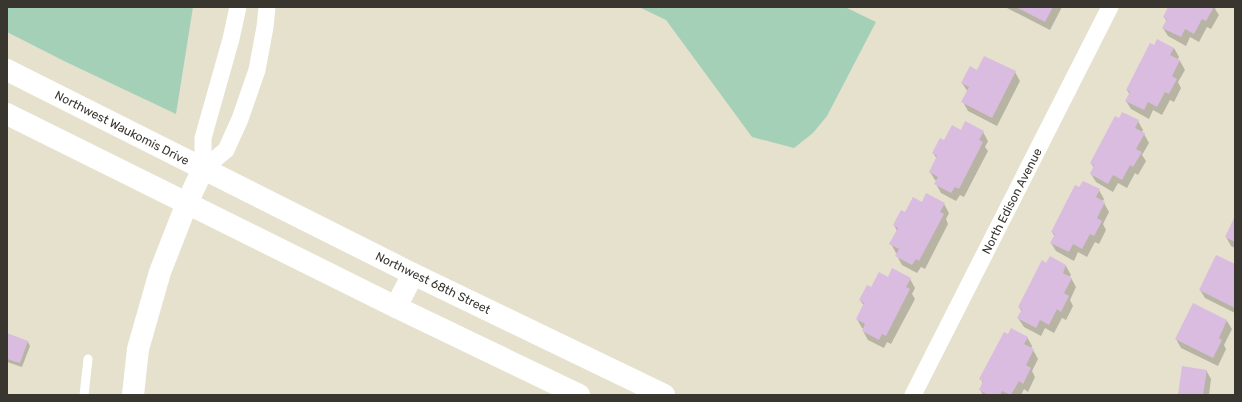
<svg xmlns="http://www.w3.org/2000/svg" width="1242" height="402" viewBox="0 0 1242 402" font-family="Rubik,sans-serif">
<rect width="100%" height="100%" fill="#e6e1cd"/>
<g fill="#a5d0b8">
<path d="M7 7H193L176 114 66 62 7 32Z"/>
<path d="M639 7H845L876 22 827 116 813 133 794 148 752 137 666 20Z"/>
</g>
<g fill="#0003">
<path d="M1005 7H1062L1050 30Z"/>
<path d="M1169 7H1216L1215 9 1219 15 1211 29 1207 27 1199 42 1190 37 1186 46 1168 36 1163 28 1167 22 1164 17Z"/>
<path d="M1174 48 1179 57 1177 60 1180 61 1185 70 1178 82 1181 88 1174 102 1170 100 1162 115 1153 110 1149 119 1131 109 1126 101 1130 95 1127 90Z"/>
<path d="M1015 72 1020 81 997 126 968 111 963 102 968 92 962 83Z"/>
<path d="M1119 119 1138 121 1143 130 1142 133 1144 134 1149 143 1142 155 1146 161 1138 175 1135 173 1127 188 1118 183 1113 192 1096 182 1091 174 1094 168 1091 163Z"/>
<path d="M983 132 988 141 985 147 988 151 964 197 960 195 956 201 941 193 936 184 937 181 935 180 930 172 937 159 933 153 944 141Z"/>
<path d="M1080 188 1099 190 1104 199 1102 202 1104 203 1109 212 1103 224 1106 230 1099 244 1095 242 1087 257 1078 252 1074 261 1056 251 1051 243 1055 237 1052 232Z"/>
<path d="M922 203 944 204 949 213 946 219 948 224 925 269 921 267 917 273 902 265 897 256 898 254 896 253 891 244 897 231 894 225 905 213Z"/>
<path d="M1235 218V248L1231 246 1226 237Z"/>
<path d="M1050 258 1066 266 1071 275 1069 277 1071 278 1076 287 1070 300 1073 306 1066 320 1062 318 1054 333 1045 328 1041 336 1024 327 1018 318 1022 312 1019 307Z"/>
<path d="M1235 265V313L1205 298 1200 290Z"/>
<path d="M888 278 910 279 915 288 912 294 915 299 891 344 887 342 884 348 868 340 863 331 864 329 862 328 857 319 864 306 860 300 872 288Z"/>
<path d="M1227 321 1232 329 1224 345 1226 349 1218 366 1181 348 1176 339Z"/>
<path d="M7 334 28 342 30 346 22 367 7 362Z"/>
<path d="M1027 337 1032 346 1031 349 1033 350 1038 359 1032 371 1035 377 1028 392 1024 389 1021 395H983L980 390 983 384 981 379Z"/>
<path d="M1206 370 1211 379 1209 395H1179Z"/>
</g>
<g fill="#d9bcdf">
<path d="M1016 7H1053L1045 22Z"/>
<path d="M1168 7H1214L1206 21 1202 19 1194 34 1185 29 1181 37 1162 28 1167 19 1163 17Z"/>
<path d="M1157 39 1174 48 1170 55 1180 60 1172 76 1177 79 1169 94 1165 92 1157 107 1148 102 1144 110 1125 101 1130 92 1126 90 1150 43 1154 45Z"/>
<path d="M984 56 1016 71 992 118 961 102 969 87 961 83 970 66 977 70Z"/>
<path d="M1122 112 1139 120 1135 128 1145 133 1136 149 1142 152 1133 167 1130 165 1122 180 1113 175 1108 184 1090 174 1094 165 1090 163 1115 116 1119 118Z"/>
<path d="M965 121 984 131 979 140 983 142 959 189 955 187 951 193 934 184 938 177 929 172 937 156 932 153 940 138 944 140 952 125 961 130Z"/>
<path d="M1083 181 1100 189 1096 197 1105 202 1097 218 1102 221 1094 236 1090 234 1082 249 1073 244 1069 252 1050 243 1055 234 1051 232 1075 185 1079 187Z"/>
<path d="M926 193 945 203 940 212 944 214 919 261 916 259 912 265 895 256 899 249 889 244 898 228 893 225 901 210 905 212 913 197 922 202Z"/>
<path d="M1235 216V242L1225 237Z"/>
<path d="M1216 255 1235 264V308L1199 290Z"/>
<path d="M1050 256 1066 265 1063 273 1072 278 1064 293 1069 296 1061 312 1057 309 1049 325 1040 320 1036 328 1017 318 1022 309 1018 307 1042 260 1046 263Z"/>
<path d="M892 268 911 278 906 287 910 289 886 336 882 334 879 340 862 331 865 324 856 319 864 303 859 300 867 285 871 287 879 272 888 277Z"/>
<path d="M1193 303 1227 320 1219 338 1222 340 1213 358 1175 339Z"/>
<path d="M1011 328 1028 337 1024 344 1034 349 1026 365 1031 368 1023 384 1019 381 1011 395 1002 391 1000 395H988L979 390 983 381 979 379 1004 332 1008 334Z"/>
<path d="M7 333 28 341 20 363 7 359Z"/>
<path d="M1182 366 1207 370 1203 395H1178Z"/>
</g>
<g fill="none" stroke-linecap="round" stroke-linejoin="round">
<path stroke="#fff" stroke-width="9" d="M84 395 88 359"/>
<g stroke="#fff" stroke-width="17">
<path d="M203 169 226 150 240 119 257 70 265 27 267 7"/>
<path d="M203 169V138L231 39 238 7"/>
<path d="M913 395 1110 7"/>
</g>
<g stroke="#fff" stroke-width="22">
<path d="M7 70 413 274 664 395"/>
<path d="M7 114 396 307 579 395"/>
<path d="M396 307 413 274"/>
<path d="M133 395 138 349 160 272 187 203 203 169"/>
</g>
</g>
<g text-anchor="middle" stroke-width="3" stroke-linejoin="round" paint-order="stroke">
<g font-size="12" fill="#38362f" stroke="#fff">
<text transform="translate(122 128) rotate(27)" y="4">Northwest Waukomis Drive</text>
<text transform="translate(1012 201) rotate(-63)" y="4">North Edison Avenue</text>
<text transform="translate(433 283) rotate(26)" y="4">Northwest 68th Street</text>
</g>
</g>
<rect width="1242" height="402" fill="none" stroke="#38362f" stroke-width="16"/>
</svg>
